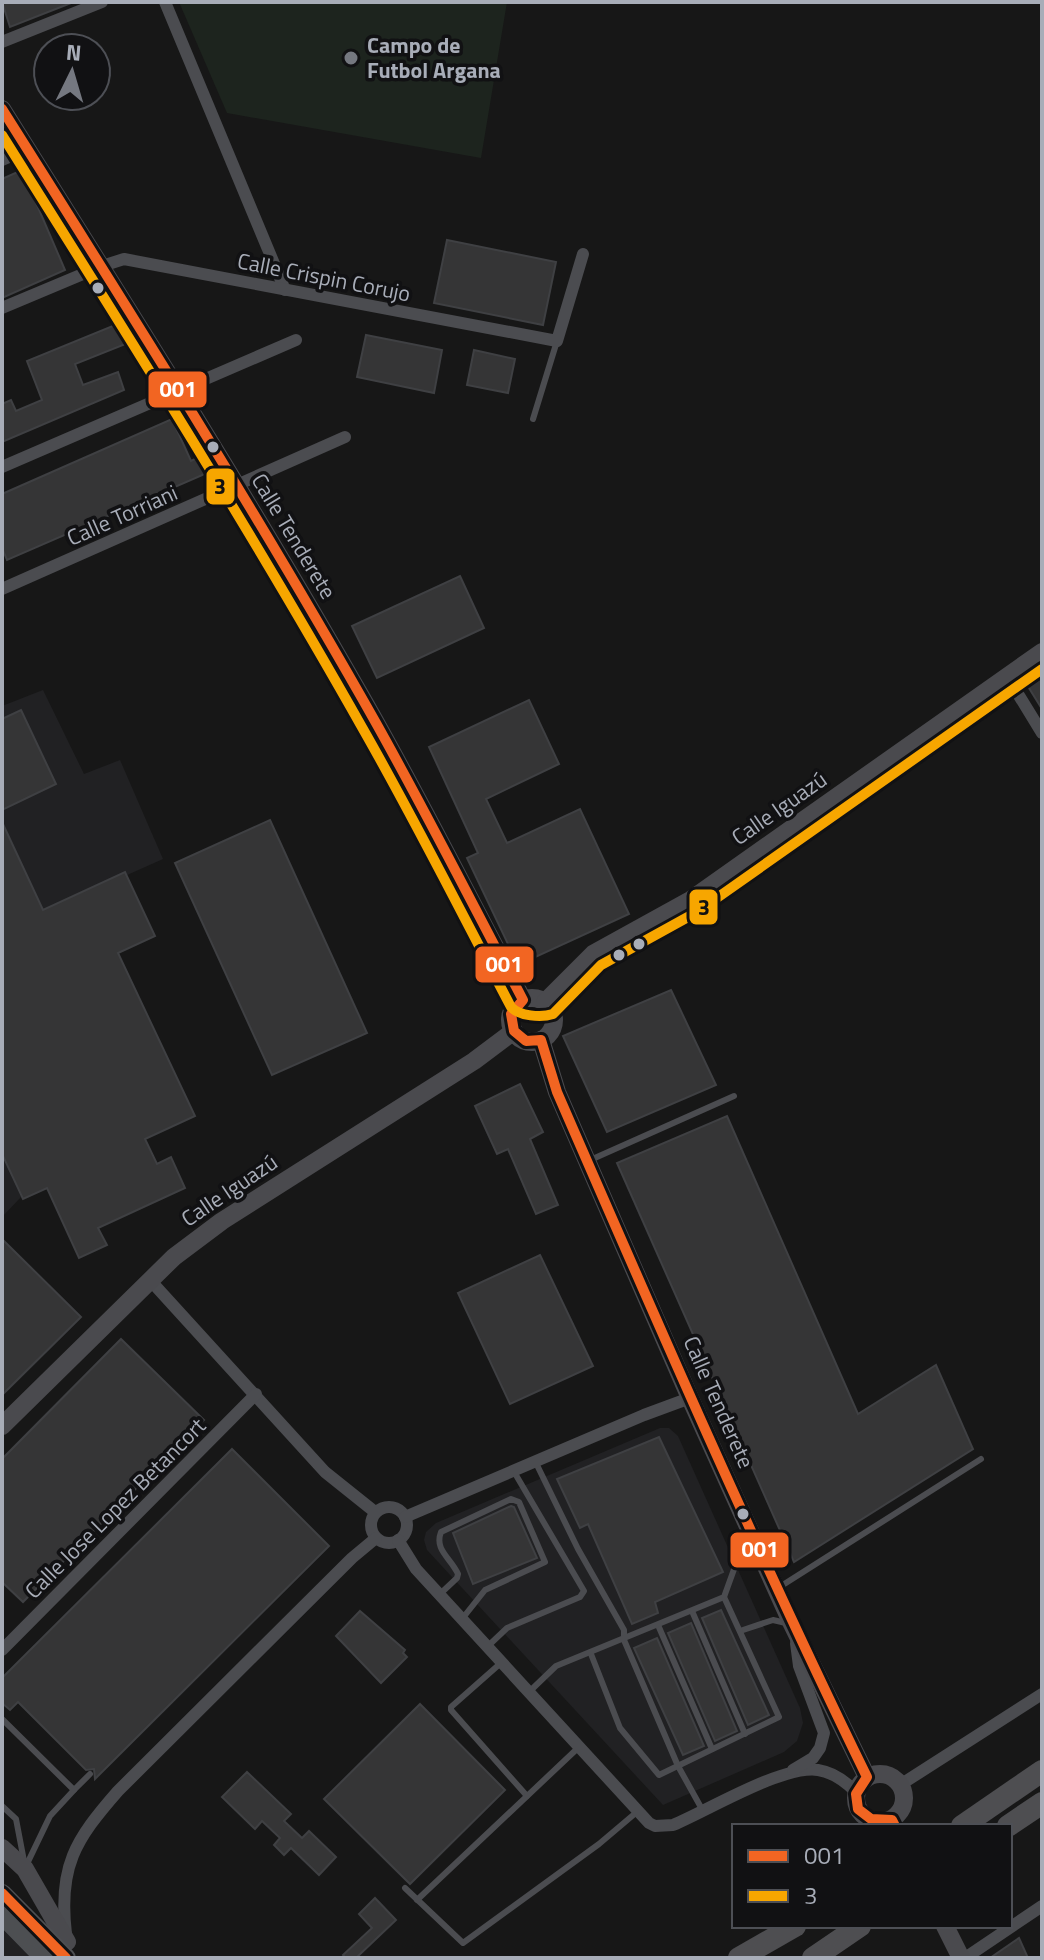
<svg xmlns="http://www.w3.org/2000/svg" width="1044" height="1960" viewBox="0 0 1044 1960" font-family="'Titillium Web',sans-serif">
<rect width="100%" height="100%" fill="#171717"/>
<g fill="#212123">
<path d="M43 690 84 774 120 760 163 859 2 931V706Z"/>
<path d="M2 1156 21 1197 2 1217Z"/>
<path d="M660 1428H669L678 1436 800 1708 803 1723 797 1741 784 1752 663 1805 427 1550 424 1540 426 1532 436 1523Z"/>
<path d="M2 1924 40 1958H2Z"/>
</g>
<path fill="#1d241e" d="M179 2H507L481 158 227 113Z"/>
<g fill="#353536" stroke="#3f4043" stroke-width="2">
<path d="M2 2H71V3L10 27Z"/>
<path d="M22 170 65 270 2 298V179Z"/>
<path d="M447 240 556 262 543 325 434 303Z"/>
<path d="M120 323 128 343 75 364 83 385 118 372 124 390 2 442V404L11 400 16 411 42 400 27 361Z"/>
<path d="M366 335 442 350 434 393 357 377Z"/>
<path d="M474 350 515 359 508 393 467 385Z"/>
<path d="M172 419 191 461 199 457 207 473 7 560 2 548V494Z"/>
<path d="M460 576 484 628 377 678 352 626Z"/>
<path d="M1042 668V709L1024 680Z"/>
<path d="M529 700 559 764 486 799 507 843 580 809 629 914 518 965 467 858 478 853 429 747Z"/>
<path d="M21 710 56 784 2 810V719Z"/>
<path d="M270 820 367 1033 272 1075 175 863Z"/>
<path d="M2 822 43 910 125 872 155 936 118 953 195 1116 145 1139 157 1164 171 1157 185 1188 98 1228 107 1245 79 1258 47 1188 23 1199 2 1154Z"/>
<path d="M671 990 716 1085 607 1132 563 1036Z"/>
<path d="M520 1084 543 1132 530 1139 558 1205 536 1214 508 1149 497 1154 475 1106Z"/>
<path d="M727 1116 858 1414 936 1365 973 1449 794 1562 617 1163Z"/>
<path d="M2 1239 81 1317 2 1395Z"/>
<path d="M540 1255 593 1366 510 1404 458 1293Z"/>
<path d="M121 1339 204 1420 23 1602 2 1582V1459Z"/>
<path d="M659 1437 723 1572 655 1602 658 1613 632 1624 588 1524 580 1528 557 1479Z"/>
<path d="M232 1449 329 1546 95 1779 94 1769 86 1770 18 1702 10 1710 2 1703V1678Z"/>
<path d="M511 1506 514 1507 537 1558 473 1584 453 1533Z"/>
<path d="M721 1610 769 1715 748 1725 702 1618Z"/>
<path d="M360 1611 405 1650 403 1653 407 1657 381 1683 336 1636Z"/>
<path d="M691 1623 737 1731 715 1741 668 1633Z"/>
<path d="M657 1638 704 1746 683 1755 634 1648Z"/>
<path d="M420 1704 505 1790 410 1884 324 1799Z"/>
<path d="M247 1772 291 1814 284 1821 302 1838 309 1831 336 1857 319 1875 291 1848 284 1855 274 1845 280 1838 262 1821 255 1829 222 1797Z"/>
<path d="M375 1898 396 1920 356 1958H346L343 1955 372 1928 359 1914Z"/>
<path d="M1019 1938 1028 1958H990Z"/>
</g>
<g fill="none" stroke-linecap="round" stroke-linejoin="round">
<g stroke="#4b4c50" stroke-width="6">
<path d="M533 419 557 341"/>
<path d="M588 1161 734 1096"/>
<path d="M536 1463 578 1549 624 1630V1640L678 1766 703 1811"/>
<path d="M778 1588 981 1459"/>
<path d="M440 1594 457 1578 458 1574C451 1558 434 1550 441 1532L511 1499 519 1502 545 1562 485 1590 462 1619"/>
<path d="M692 1611 745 1734"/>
<path d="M658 1625 712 1749"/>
<path d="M740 1631 773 1620 786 1623"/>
<path d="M487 1647 507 1628 580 1597 584 1591 513 1470"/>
<path d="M591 1654 620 1728 659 1775 779 1717 724 1597"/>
<path d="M502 1662 451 1707V1710L527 1796"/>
<path d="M529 1692 556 1666 724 1597 746 1536"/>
<path d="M2 1719 74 1790 90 1774"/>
<path d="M2 1806 16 1819 24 1861"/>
<path d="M26 1866 50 1816 74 1790"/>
<path d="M405 1888 463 1943 599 1844 638 1811"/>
<path d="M417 1900 579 1747"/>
</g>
<g stroke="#4b4c50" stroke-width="12">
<path d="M165 2 285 290"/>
<path d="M2 42 102 2"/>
<path d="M2 160 27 149"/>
<path d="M2 308 102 266 124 259 557 341 583 254"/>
<path d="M2 467 296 340"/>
<path d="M2 589 345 437"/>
<path d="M1007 676 1042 733"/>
<path d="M150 1280 325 1472 375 1512"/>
<circle cx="389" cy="1525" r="18"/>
<path d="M405 1517 644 1415 690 1398"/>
<path d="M398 1540 416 1569 649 1823 655 1826 673 1825C709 1810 782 1765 818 1770 832 1772 846 1782 856 1792"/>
<path d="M2 1650 256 1394"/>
<path d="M793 1770 813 1758 820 1748 824 1733 799 1666 796 1643"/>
<path d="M900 1785 1042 1694"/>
<path d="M66 1934C58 1867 75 1840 118 1791L352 1558 376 1538"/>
<path d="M965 1958 1042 1906"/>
</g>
<g stroke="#4a4a4e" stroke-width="18">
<path d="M2 109C122 300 243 490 355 686 415 789 467 895 523 1000"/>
<circle cx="532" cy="1020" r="22"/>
<path d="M545 1002 593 954 689 901 1042 652"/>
<path d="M541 1040 557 1092 690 1398 792 1624 867 1777"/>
<path d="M2 1426 174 1257 222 1221 474 1061 514 1031"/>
<circle cx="880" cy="1798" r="24"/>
<path d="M2 1848 25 1869 67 1942"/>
<path d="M945 1926 961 1958"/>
</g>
<g stroke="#4d4f52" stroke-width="20">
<path d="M2 1894 66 1958"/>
<path d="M2 1914 45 1958"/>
</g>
<g stroke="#4e4e51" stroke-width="22">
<path d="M962 1826 1042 1771"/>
<path d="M1008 1826 1042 1803"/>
<path d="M739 1958 795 1926"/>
<path d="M813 1958 860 1926"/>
</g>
<defs>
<g id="bus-1">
<path d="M2 109C130 312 258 514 376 723 427 814 474 907 523 1000L511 1014 514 1031 526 1041 541 1040 557 1092C657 1322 757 1552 867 1777L856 1794 858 1809 871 1819 892 1820 895 1826"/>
<path d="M2 1893 66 1958"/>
</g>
<path id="bus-2" d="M2 135C125 331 249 527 363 729 415 820 462 914 511 1007 519 1016 541 1018 553 1014L601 965 697 912 1042 669"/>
</defs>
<use href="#bus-1" stroke="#111113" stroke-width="16"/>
<use href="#bus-2" stroke="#111113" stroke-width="16"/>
<use href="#bus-1" stroke="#f26522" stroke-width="10"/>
<use href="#bus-2" stroke="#f7a600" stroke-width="10"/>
</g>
<circle fill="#757880" stroke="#111113" stroke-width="3" cx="351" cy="58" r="8"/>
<g fill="#a8adb8" stroke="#111113" stroke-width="3">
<circle cx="98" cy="288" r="7"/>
<circle cx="213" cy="447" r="7"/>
<circle cx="639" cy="944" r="7"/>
<circle cx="619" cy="955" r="7"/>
<circle cx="743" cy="1514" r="7"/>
</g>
<g text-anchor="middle" stroke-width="7" stroke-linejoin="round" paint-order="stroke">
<g font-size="22" font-weight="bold" fill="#a8adb8" stroke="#111113" text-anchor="start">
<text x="367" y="53">Campo de<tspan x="367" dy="25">Futbol Argana</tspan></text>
</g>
<g font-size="22" fill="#a8adb8" stroke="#111113">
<text transform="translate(324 277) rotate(11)" y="8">Calle Crispin Corujo</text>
<text transform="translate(122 515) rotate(-24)" y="8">Calle Torriani</text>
<text transform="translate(294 536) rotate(59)" y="8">Calle Tenderete</text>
<text transform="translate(779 808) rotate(-35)" y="8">Calle Iguazú</text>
<text transform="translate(229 1190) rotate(-34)" y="8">Calle Iguazú</text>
<text transform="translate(719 1402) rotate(66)" y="8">Calle Tenderete</text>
<text transform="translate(115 1508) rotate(-45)" y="8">Calle Jose Lopez Betancort</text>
</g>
</g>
<g stroke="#111113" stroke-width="3">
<rect x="147" y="370" width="61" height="39" rx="8" fill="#f26522"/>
<rect x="205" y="467" width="31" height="39" rx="8" fill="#f7a600"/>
<rect x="688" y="888" width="31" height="38" rx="8" fill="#f7a600"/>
<rect x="474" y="945" width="61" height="39" rx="8" fill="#f26522"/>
<rect x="729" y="1531" width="61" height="38" rx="8" fill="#f26522"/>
</g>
<g font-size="22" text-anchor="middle" font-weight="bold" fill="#fff">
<text x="178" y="397">001</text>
<text x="504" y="972">001</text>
<text x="760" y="1557">001</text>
</g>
<g font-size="22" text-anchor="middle" font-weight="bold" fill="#111">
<text x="220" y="494">3</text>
<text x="704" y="915">3</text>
</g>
<rect width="1044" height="1960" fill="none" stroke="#a8adb8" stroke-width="8"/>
<rect x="732" y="1824" width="280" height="104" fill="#111113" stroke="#4d4f55" stroke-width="2"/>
<rect x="748" y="1850" width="40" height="12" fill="#f26522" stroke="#4d4f55" stroke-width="2"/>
<text x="804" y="1864" font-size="24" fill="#a8adb8">001</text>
<rect x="748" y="1890" width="40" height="12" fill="#f7a600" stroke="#4d4f55" stroke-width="2"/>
<text x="804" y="1904" font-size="24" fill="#a8adb8">3</text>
<g transform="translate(72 72) rotate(5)"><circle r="38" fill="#111113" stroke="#4d4f55" stroke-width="2"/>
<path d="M0-6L14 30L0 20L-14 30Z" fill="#757880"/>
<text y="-12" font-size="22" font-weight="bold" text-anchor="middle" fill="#a8adb8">N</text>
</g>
</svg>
